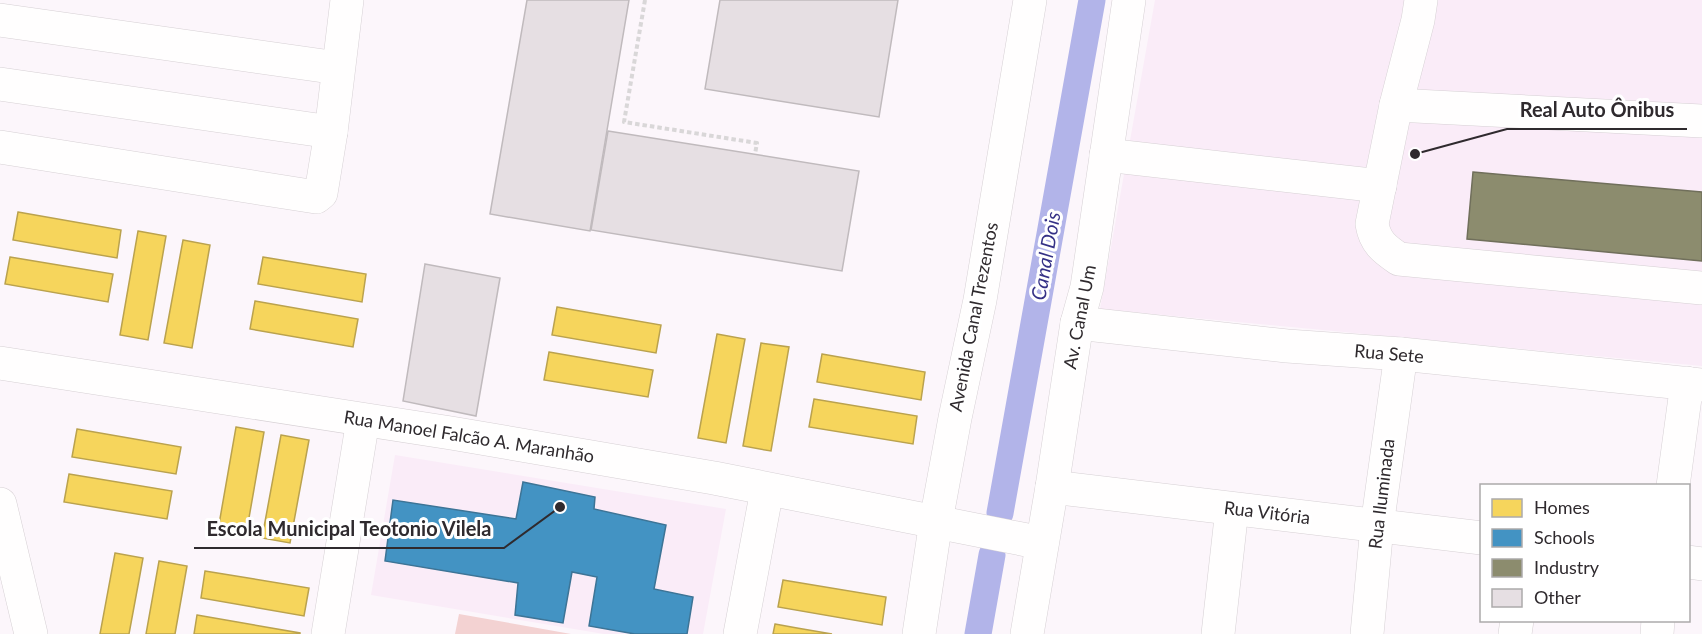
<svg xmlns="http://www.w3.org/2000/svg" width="1702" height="634" viewBox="0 0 1702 634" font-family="Lato,sans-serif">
<rect width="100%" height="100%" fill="#fcf6fb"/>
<g fill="#faecf8">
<path d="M1155 0H1702V366L1100 309Z"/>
<path d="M395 455 726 509 703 634H604L371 595Z"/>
</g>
<path fill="#f3d2d2" d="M459 614 571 634H455Z"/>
<g fill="#f6d55c" stroke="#baa24e" stroke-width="1.5">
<path d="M18 212 121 230 117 258 13 240Z"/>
<path d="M138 231 166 236 148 340 120 335Z"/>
<path d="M183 240 210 245 192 348 164 343Z"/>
<path d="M10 257 113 274 108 302 5 284Z"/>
<path d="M263 257 366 274 362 302 258 284Z"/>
<path d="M255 301 358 319 353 347 250 329Z"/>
<path d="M557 307 661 325 656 353 552 335Z"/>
<path d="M717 334 745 339 726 443 698 438Z"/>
<path d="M761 343 789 347 771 451 743 446Z"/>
<path d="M549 352 653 370 648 397 544 380Z"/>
<path d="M822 354 925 372 921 400 817 382Z"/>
<path d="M814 399 917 416 913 444 809 427Z"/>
<path d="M236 427 264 432 246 535 218 530Z"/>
<path d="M77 429 181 447 176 474 72 457Z"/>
<path d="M281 435 309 440 290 543 262 538Z"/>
<path d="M69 474 172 491 167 519 64 502Z"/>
<path d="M115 553 143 558 139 580 129 634H100Z"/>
<path d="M159 561 187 566 175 634H146Z"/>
<path d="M205 571 309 588 304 616 201 598Z"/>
<path d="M783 580 886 597 882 625 778 607Z"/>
<path d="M197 615 300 633V634H194Z"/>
<path d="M775 624 797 628 832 634H773Z"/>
</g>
<path fill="#4393c3" stroke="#3d7496" stroke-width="1.5" d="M523 482 595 497 594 509 666 525 654 589 693 597 687 634H635L589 626 597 577 572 572 563 623 515 615 518 583 385 561 393 500 516 519Z"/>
<path fill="#8c8c6e" stroke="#706f5b" stroke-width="1.5" d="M1473 172 1702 192V261L1467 239Z"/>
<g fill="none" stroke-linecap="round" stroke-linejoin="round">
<g stroke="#b2b4e9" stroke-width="27">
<path d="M1000 513 1092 0"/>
<path d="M978 634 992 555"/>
</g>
</g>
<g fill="#e6dfe3" stroke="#c0babd" stroke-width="1.5">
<path d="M527 0H629L590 231 490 214Z"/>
<path d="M720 0H898L879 117 705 89Z"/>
<path d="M608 131 859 171 842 271 591 230Z"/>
<path d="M425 264 500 278 476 416 403 401Z"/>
</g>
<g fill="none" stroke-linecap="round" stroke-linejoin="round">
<defs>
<g id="minor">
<path d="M1421 0 1418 20 1396 105 1372 224C1375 242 1384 249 1399 259L1702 288"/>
<path d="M0 20 338 68"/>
<path d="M0 84 331 132"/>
<path d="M1396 105 1702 121"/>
<path d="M0 147 316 197 321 193 331 132 347 0"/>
<path d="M1106 155 1380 186"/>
<path d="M1077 323 1287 346 1401 354 1702 385"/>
<path d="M0 363 451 433 714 478 1042 543"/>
<path d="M1673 486 1687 383"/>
<path d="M1052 487 1482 538"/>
<path d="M0 504 31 634"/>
<path d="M1688 562 1702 564"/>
<path d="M328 634 363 420"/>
<path d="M740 634 767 490"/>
<path d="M919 634 936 521 955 418 980 300 1030 0"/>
<path d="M1027 634 1052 487 1077 323 1087 287 1129 0"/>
<path d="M1218 634 1232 509"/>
<path d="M1367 634 1377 526 1401 354"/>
<path d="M1515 634 1517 620"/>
<path d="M1657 634 1658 620"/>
</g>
</defs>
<use href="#minor" stroke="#d6d0d4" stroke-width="34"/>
<path stroke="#d9d7d8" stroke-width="4" stroke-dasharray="4.5 3" stroke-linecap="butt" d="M645 0 624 122 757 143 755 154"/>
<use href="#minor" stroke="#fffefe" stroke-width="33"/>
</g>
<g text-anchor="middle" stroke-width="6" stroke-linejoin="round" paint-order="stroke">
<g font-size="18" fill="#2f2a2e" stroke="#fff">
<text transform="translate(974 317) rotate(-79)" y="6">Avenida Canal Trezentos</text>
<text transform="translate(1080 317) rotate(-79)" y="6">Av. Canal Um</text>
<text transform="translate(1389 354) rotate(5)" y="6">Rua Sete</text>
<text transform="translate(469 437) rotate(9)" y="6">Rua Manoel Falcão A. Maranhão</text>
<text transform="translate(1382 494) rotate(-83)" y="6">Rua Iluminada</text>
<text transform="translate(1267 513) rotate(7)" y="6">Rua Vitória</text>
</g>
<g font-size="20" font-style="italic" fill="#353186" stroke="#fff">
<text transform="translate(1046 256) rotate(-80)" y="7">Canal Dois</text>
</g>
</g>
<path fill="none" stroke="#2f2a2e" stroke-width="2" d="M1415 154L1507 129H1687M560 507L504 548H194"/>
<g fill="#2f2a2e" stroke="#fff" stroke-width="2">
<circle cx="1415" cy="154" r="6"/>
<circle cx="560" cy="507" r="6"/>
</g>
<g font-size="20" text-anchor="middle" font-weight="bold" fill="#2f2a2e" stroke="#fff" stroke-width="6" stroke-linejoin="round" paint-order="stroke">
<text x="1597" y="117">Real Auto Ônibus</text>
<text x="349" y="536">Escola Municipal Teotonio Vilela</text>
</g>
<rect x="1480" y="484" width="210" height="138" fill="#ffffff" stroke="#acaaab" stroke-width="1.5"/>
<rect x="1492" y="499" width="30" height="18" fill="#f6d55c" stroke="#acaaab" stroke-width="1.5"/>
<text x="1534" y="514" font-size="18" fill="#2f2a2e">Homes</text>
<rect x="1492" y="529" width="30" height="18" fill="#4393c3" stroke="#acaaab" stroke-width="1.5"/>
<text x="1534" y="544" font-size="18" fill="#2f2a2e">Schools</text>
<rect x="1492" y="559" width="30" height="18" fill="#8c8c6e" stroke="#acaaab" stroke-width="1.5"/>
<text x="1534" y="574" font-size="18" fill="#2f2a2e">Industry</text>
<rect x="1492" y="589" width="30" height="18" fill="#e6dfe3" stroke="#acaaab" stroke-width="1.5"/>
<text x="1534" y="604" font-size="18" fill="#2f2a2e">Other</text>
</svg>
